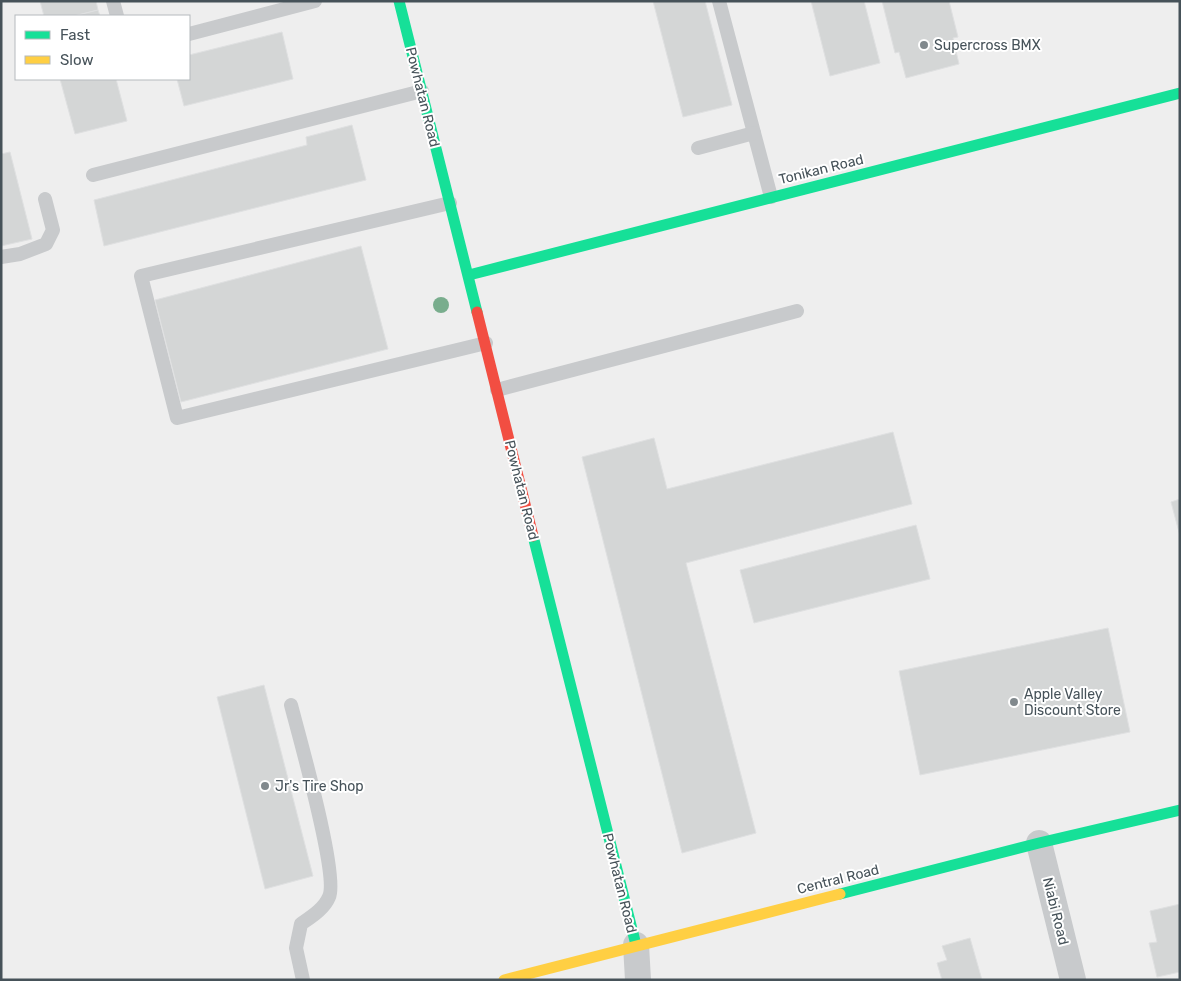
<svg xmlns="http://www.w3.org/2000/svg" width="1181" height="981" viewBox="0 0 1181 981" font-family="Rubik,sans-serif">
<rect width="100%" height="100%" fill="#eee"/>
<g fill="#d4d6d6" stroke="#dfe0e1">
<path d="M40 1H96L98 10 74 16H44Z"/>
<path d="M653 1H705L732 105 683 117Z"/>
<path d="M811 1H864L880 63 830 76Z"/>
<path d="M882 1H949L958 37 953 38 959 64 906 78 899 52 895 53Z"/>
<path d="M98 10 100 16H74Z"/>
<path d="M282 32 293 79 184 106 177 79H189V55Z"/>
<path d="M60 79H116L127 121 75 134Z"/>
<path d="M352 125 366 180 104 246 94 200 307 145 306 137Z"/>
<path d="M10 152 32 239 1 246V154Z"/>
<path d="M361 246 388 349 181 402 155 300Z"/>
<path d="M893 432 912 504 686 563 756 833 682 853 582 457 654 438 667 489Z"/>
<path d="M1180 499V536L1171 502Z"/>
<path d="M916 525 930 579 754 623 740 570Z"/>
<path d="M1108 628 1130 732 920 775 899 671Z"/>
<path d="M264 685 313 876 265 889 217 697Z"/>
<path d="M1180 904V972L1157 977 1149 943 1157 942 1150 911Z"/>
<path d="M970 938 982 980H942L937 963 947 960 942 946Z"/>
</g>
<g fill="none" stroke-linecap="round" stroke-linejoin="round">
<g stroke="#c8cacc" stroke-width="14">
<path d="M113 1 117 16"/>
<path d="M719 1 771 197"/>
<path d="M189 34 315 1"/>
<path d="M698 148 754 133"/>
<path d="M93 175 422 91"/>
<path d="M450 203 141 276 177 418 486 343"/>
<path d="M1 257 20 254 46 244 53 230 45 199"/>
<path d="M497 390 797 311"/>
<path d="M291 705C299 736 339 876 329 897 324 909 311 917 301 924L296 948 303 980"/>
</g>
<g stroke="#c8cacc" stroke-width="26">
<path d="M1039 843 1073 980"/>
<path d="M636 945 638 980"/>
</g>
<g stroke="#16e098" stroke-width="11">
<path d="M399 1 477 312"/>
<path d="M469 275 1180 93"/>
<path d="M533 536 636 945"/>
<path d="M840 894 1039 843 1180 810"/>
</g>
<path stroke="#ffcf43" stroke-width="11" d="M504 980 840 894"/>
<path stroke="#f24e42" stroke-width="11" d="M477 312 533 536"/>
</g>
<circle fill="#79ad8d" cx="441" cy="305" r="8"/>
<g fill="#81898d" stroke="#fff" stroke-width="2">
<circle cx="924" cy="45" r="5"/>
<circle cx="1014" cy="702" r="5"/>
<circle cx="265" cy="786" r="5"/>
</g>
<g text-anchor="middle" stroke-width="4" stroke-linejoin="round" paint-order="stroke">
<g font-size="14" fill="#465259" stroke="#fff" text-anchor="start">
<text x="934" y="50">Supercross BMX</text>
<text x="1024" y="699">Apple Valley<tspan x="1024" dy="16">Discount Store</tspan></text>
<text x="275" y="791">Jr's Tire Shop</text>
</g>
<g font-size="14" fill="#465259" stroke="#fff">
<text transform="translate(423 97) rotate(76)" y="5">Powhatan Road</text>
<text transform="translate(821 169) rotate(-14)" y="5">Tonikan Road</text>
<text transform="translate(522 490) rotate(76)" y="5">Powhatan Road</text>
<text transform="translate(838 879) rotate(-14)" y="5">Central Road</text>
<text transform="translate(620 883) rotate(76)" y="5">Powhatan Road</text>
<text transform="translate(1056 911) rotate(76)" y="5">Niabi Road</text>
</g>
</g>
<rect width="1181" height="981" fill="none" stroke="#465259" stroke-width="5"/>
<rect x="15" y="15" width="175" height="65" fill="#ffffff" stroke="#b5babd"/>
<rect x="25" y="31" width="25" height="8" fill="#16e098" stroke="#b5babd"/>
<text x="60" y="40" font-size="15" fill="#465259">Fast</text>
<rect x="25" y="56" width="25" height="8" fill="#ffcf43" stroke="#b5babd"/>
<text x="60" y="65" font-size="15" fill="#465259">Slow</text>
</svg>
